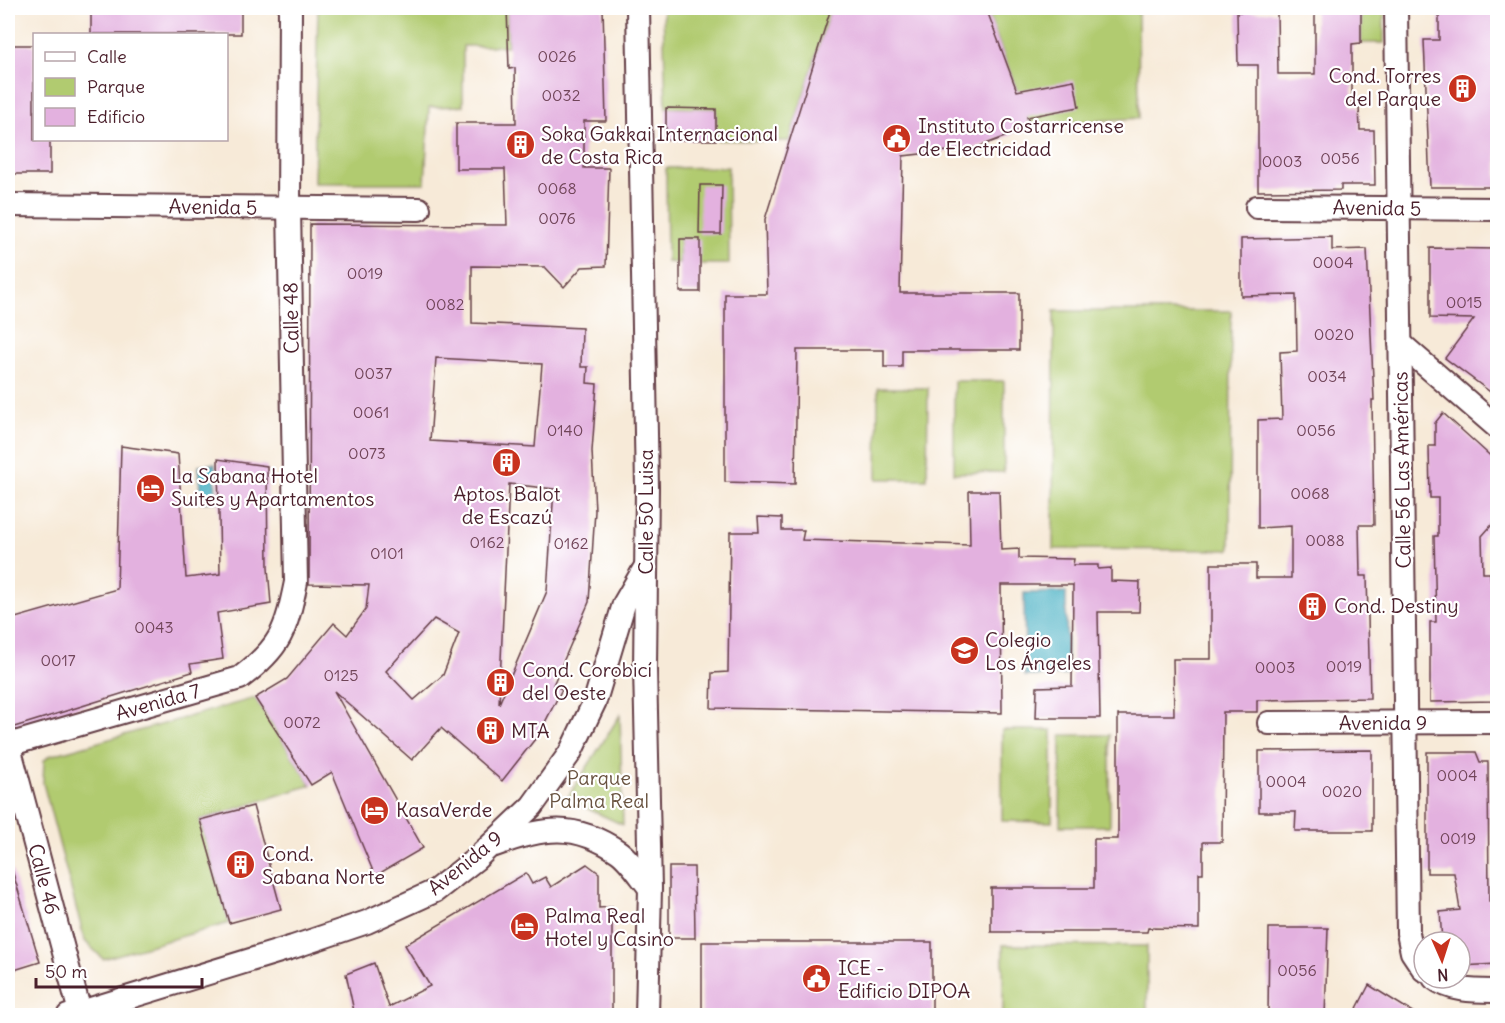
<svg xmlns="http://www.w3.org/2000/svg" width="1505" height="1023" viewBox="0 0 1505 1023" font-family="Delius,sans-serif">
<rect width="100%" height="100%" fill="#fff"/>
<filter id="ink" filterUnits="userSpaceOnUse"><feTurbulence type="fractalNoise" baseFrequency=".0167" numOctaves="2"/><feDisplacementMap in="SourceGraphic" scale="12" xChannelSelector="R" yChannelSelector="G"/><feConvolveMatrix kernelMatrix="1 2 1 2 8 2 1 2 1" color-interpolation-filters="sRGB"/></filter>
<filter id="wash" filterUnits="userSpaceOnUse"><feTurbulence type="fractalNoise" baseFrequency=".008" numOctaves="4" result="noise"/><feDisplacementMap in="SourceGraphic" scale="24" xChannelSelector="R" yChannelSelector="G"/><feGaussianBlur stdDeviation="1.35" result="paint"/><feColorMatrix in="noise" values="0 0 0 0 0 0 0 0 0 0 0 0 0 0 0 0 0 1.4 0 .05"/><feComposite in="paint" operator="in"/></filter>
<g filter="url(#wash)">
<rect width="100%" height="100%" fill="#f7ead8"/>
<g fill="#b1cb70" stroke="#7e754e" stroke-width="1.5">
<path d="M318 8H507L508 46H463V106L429 107 425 183H314Z"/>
<path d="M663 8H831L789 141 716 140V109L666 108Z"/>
<path d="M986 8H1138L1139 118 1030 125Z"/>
<rect x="1361" y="8" width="23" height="35"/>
<path d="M728 167 729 264H700L680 239V263L667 262 666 168Z"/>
<path d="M1054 311H1231L1230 550 1053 549Z"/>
<path d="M954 381H1004V472L954 473Z"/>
<path d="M878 388H928L927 479H877Z"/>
<path d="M255 698 311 785 200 820 229 923 103 959 85 941 43 783 44 761 49 756Z"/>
<path d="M620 715 623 825 567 799Z"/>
<path d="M1002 730H1052V822L1002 821Z"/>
<path d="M1061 735H1110V826H1060Z"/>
<path d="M1003 945 1147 946V1015H1003Z"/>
</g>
<g fill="#44afc2" stroke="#476776" stroke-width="1.5">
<path d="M215 464 216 502H200L199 465Z"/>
<path d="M1066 592 1067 675 1025 676 1024 593Z"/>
</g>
<g id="blocks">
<g fill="#e3b1df" fill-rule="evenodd">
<path d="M91 8 241 9V34H91Z"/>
<path d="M507 8H603L606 121H584V168H609L606 266 582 267 564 287 545 267 472 266V323L582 328 581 367H588L587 383 597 384 592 451 595 511 589 602 553 685 562 689 539 734 502 781 441 728 412 760 334 691 423 848 375 876 332 772 311 785 255 698 287 679 334 623 347 635 366 609 369 585 309 584 310 224 507 225 505 169H456V123H516L515 68 509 69ZM436 358 542 364 535 447 430 441ZM509 484 554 489 547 591 499 704ZM434 619 459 633 443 675 414 700 386 671Z"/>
<path d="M831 8H864L887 12 888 8H926V12L986 8 1017 91 1074 80 1079 107 1027 117 1030 125 1010 135 975 148 903 156 900 293H1019V350H902V367H884V350H797L795 484 725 482V294H767L765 219Z"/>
<path d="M1315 8H1361V43L1352 44V106H1359L1360 130H1374L1375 185H1341V190L1258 191V65H1238L1237 12H1277L1278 74H1315Z"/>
<path d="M1439 8H1497V187H1430L1424 40H1439Z"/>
<path d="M8 45H34V140H50V174H8Z"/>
<path d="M666 108 716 109V140H666Z"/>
<path d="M700 185H722L721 234H699Z"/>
<path d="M1332 237V250L1367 249 1374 400H1372L1374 525H1359L1360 576H1367L1370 698 1257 700V712H1223L1222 842H1203V873H1199V929L1148 928 1147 932H991V888H1094V839H1118V715H1174L1173 659H1211V564H1256V578H1291V526L1258 528V420L1282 419 1280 352 1297 351 1296 295 1241 296V239Z"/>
<rect x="680" y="239" width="20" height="53"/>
<path d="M1430 248 1497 249V397L1445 358 1474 319 1430 318Z"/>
<path d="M1443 413 1497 462V519L1482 536 1483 573H1490L1492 599H1497V701L1430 702V622H1436L1434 536H1438V498H1430L1429 446H1435V423Z"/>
<path d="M121 446 178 454 186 578 220 574 218 459 267 466 268 568 271 604 217 613 223 659 190 664 192 672 11 728 8 716V620L117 589Z"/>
<path d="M969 491H999L1001 550 1019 549V558L1074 559 1073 565H1098V569L1111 568V581L1140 582 1139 612H1098L1100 718H1036L1037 687 1072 686 1073 585H1001L1002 713 711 708 712 673 728 672 730 532H759L758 517 782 518V530H804L802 540 970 545Z"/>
<path d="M1372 750V831H1295L1296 812H1259V751Z"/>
<path d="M1427 752H1476L1480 762H1488L1489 901H1492V917L1497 916V964L1461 966 1460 942H1442L1440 912 1460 910 1454 873H1427Z"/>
<path d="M253 806 281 909 229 923 200 820Z"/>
<path d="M587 864 599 873V908L612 907V1016H355L346 974 374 963 389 1007 430 986 405 945 526 873 532 884 545 877 551 887Z"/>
<path d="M669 867H694L695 938H669Z"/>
<path d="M12 870 40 962 8 972V871Z"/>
<path d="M1269 928H1328L1325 1016H1268Z"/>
<rect x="702" y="942" width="230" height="74"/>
<path d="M1369 985 1419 1016H1353Z"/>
</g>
</g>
</g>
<g filter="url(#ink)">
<use href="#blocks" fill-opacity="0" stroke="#643d45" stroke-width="1.5"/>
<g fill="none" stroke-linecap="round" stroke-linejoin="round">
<defs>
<g id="minor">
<path d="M638 8 647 487 645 668 650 888 647 1016"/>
<path d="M1396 8 1408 933 1412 952 1424 970"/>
<path d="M8 205 419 209"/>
<path d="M1257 207 1498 209"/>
<path d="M1400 343 1498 428"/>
<path d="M1269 723 1498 722"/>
<path d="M8 743 81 1016"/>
<path d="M8 745 240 678C281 647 286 631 296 582L289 208 290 8"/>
<path d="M495 845C543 827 575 822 619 852 631 861 641 877 650 888"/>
<path d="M1434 978C1452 992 1476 991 1498 991"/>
<path d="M68 1016 293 947 367 922 435 891 476 859 532 806 570 753 595 701 624 604 646 566"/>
</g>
</defs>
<use href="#minor" stroke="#643d45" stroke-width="26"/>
<use href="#minor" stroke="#fff" stroke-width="22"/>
</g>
</g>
<defs>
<symbol id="building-disc" viewBox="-11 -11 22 22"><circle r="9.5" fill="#c8321e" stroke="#fff"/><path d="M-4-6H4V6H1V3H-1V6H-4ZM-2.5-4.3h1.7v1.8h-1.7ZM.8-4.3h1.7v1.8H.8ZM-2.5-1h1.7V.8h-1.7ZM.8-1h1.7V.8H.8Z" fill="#fff"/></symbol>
<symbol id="civic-disc" viewBox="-11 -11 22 22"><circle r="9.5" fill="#c8321e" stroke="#fff"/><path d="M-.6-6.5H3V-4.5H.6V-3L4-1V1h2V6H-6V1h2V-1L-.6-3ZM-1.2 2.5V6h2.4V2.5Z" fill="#fff"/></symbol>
<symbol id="hotel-disc" viewBox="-11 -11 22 22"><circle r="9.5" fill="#c8321e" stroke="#fff"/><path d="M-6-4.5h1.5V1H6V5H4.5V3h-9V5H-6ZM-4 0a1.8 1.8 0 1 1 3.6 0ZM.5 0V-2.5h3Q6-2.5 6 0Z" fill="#fff"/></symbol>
<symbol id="school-disc" viewBox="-11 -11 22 22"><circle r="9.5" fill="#c8321e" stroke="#fff"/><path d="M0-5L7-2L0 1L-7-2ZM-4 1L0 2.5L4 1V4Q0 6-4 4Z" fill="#fff"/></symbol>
</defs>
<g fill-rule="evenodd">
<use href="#building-disc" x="1446" y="72" width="33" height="33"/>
<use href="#civic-disc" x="880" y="122" width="33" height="33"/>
<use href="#building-disc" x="504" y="128" width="33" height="33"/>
<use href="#building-disc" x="490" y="446" width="33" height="33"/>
<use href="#hotel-disc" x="134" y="472" width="33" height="33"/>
<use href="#building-disc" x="1296" y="590" width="33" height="33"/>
<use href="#school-disc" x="948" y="634" width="33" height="33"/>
<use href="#building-disc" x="484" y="666" width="33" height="33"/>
<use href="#building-disc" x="474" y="714" width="33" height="33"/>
<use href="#hotel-disc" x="358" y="794" width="33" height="33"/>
<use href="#building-disc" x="224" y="848" width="33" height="33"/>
<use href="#hotel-disc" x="508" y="910" width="33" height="33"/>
<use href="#civic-disc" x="800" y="962" width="33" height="33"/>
</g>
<g text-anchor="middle" stroke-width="4.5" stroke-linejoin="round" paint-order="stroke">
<g font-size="16" fill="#704458">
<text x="557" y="62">0026</text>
<text x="561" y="101">0032</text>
<text x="1340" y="164">0056</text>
<text x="1282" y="167">0003</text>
<text x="557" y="194">0068</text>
<text x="557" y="224">0076</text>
<text x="1333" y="268">0004</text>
<text x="365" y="279">0019</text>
<text x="1464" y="308">0015</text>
<text x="445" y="310">0082</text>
<text x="1334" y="340">0020</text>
<text x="373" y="379">0037</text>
<text x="1327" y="382">0034</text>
<text x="371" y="418">0061</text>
<text x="565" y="436">0140</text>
<text x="1316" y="436">0056</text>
<text x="367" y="459">0073</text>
<text x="1310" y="499">0068</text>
<text x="1325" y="546">0088</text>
<text x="487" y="548">0162</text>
<text x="571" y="549">0162</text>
<text x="387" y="559">0101</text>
<text x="154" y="633">0043</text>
<text x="58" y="666">0017</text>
<text x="1344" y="672">0019</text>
<text x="1275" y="673">0003</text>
<text x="341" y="681">0125</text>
<text x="302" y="728">0072</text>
<text x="1457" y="781">0004</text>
<text x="1286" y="787">0004</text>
<text x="1342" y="797">0020</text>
<text x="1458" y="844">0019</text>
<text x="1297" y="976">0056</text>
</g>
<g font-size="20" fill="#4a1f2b" stroke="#fff" text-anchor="start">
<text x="1441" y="83" text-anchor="end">Cond. Torres<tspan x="1441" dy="23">del Parque</tspan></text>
<text x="918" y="133">Instituto Costarricense<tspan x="918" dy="23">de Electricidad</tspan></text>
<text x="541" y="141">Soka Gakkai Internacional<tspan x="541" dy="23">de Costa Rica</tspan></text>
<text x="171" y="483">La Sabana Hotel<tspan x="171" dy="23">Suites y Apartamentos</tspan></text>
<text x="507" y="501" text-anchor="middle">Aptos. Balot<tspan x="507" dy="23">de Escazú</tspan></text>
<text x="1334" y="613">Cond. Destiny</text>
<text x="985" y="647">Colegio<tspan x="985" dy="23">Los Ángeles</tspan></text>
<text x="522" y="677">Cond. Corobicí<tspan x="522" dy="23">del Oeste</tspan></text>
<text x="511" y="738">MTA</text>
<text x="396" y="817">KasaVerde</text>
<text x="262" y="861">Cond.<tspan x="262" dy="23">Sabana Norte</tspan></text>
<text x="545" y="923">Palma Real<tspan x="545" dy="23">Hotel y Casino</tspan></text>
<text x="838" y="975">ICE -<tspan x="838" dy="23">Edificio DIPOA</tspan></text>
</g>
<g font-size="20" fill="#4a1f2b" stroke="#fff">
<text transform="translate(213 207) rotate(1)" y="7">Avenida 5</text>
<text transform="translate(1377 208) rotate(1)" y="7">Avenida 5</text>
<text transform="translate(291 318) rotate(-91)" y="7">Calle 48</text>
<text transform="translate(1402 470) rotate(-91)" y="7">Calle 56 Las Américas</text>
<text transform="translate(646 512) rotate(-90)" y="7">Calle 50 Luisa</text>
<text transform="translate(158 702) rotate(-16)" y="7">Avenida 7</text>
<text x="1383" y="730">Avenida 9</text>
<text transform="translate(465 863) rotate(-39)" y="7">Avenida 9</text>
<text transform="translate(44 879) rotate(75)" y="7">Calle 46</text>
</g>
<g font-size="20" fill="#695340" stroke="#fff">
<text x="599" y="785">Parque<tspan x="599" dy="23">Palma Real</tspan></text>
</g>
</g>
<rect width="1505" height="1023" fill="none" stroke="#fff" stroke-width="30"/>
<rect x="33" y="33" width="195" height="108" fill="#ffffff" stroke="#b7a5aa" stroke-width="1.5"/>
<rect x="45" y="52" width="30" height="9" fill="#ffffff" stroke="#b7a5aa" stroke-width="1.5"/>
<text x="87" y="63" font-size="18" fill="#4a1f2b">Calle</text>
<rect x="45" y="78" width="30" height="18" fill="#b1cb70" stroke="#b7a5aa" stroke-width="1.5"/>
<text x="87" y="93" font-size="18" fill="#4a1f2b">Parque</text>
<rect x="45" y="108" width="30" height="18" fill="#e3b1df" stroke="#b7a5aa" stroke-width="1.5"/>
<text x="87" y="123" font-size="18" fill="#4a1f2b">Edificio</text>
<g transform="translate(1442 960) rotate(177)"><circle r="28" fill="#ffffff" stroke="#b7a5aa" stroke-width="1.5"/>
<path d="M0-4.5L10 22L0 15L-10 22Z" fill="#c8321e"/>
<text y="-9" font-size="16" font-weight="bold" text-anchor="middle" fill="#4a1f2b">N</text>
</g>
<path d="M36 978v9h166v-9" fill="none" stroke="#4a1f2b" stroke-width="3"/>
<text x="45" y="978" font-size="18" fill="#4a1f2b" stroke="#ffffff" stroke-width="4.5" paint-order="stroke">50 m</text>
</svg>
